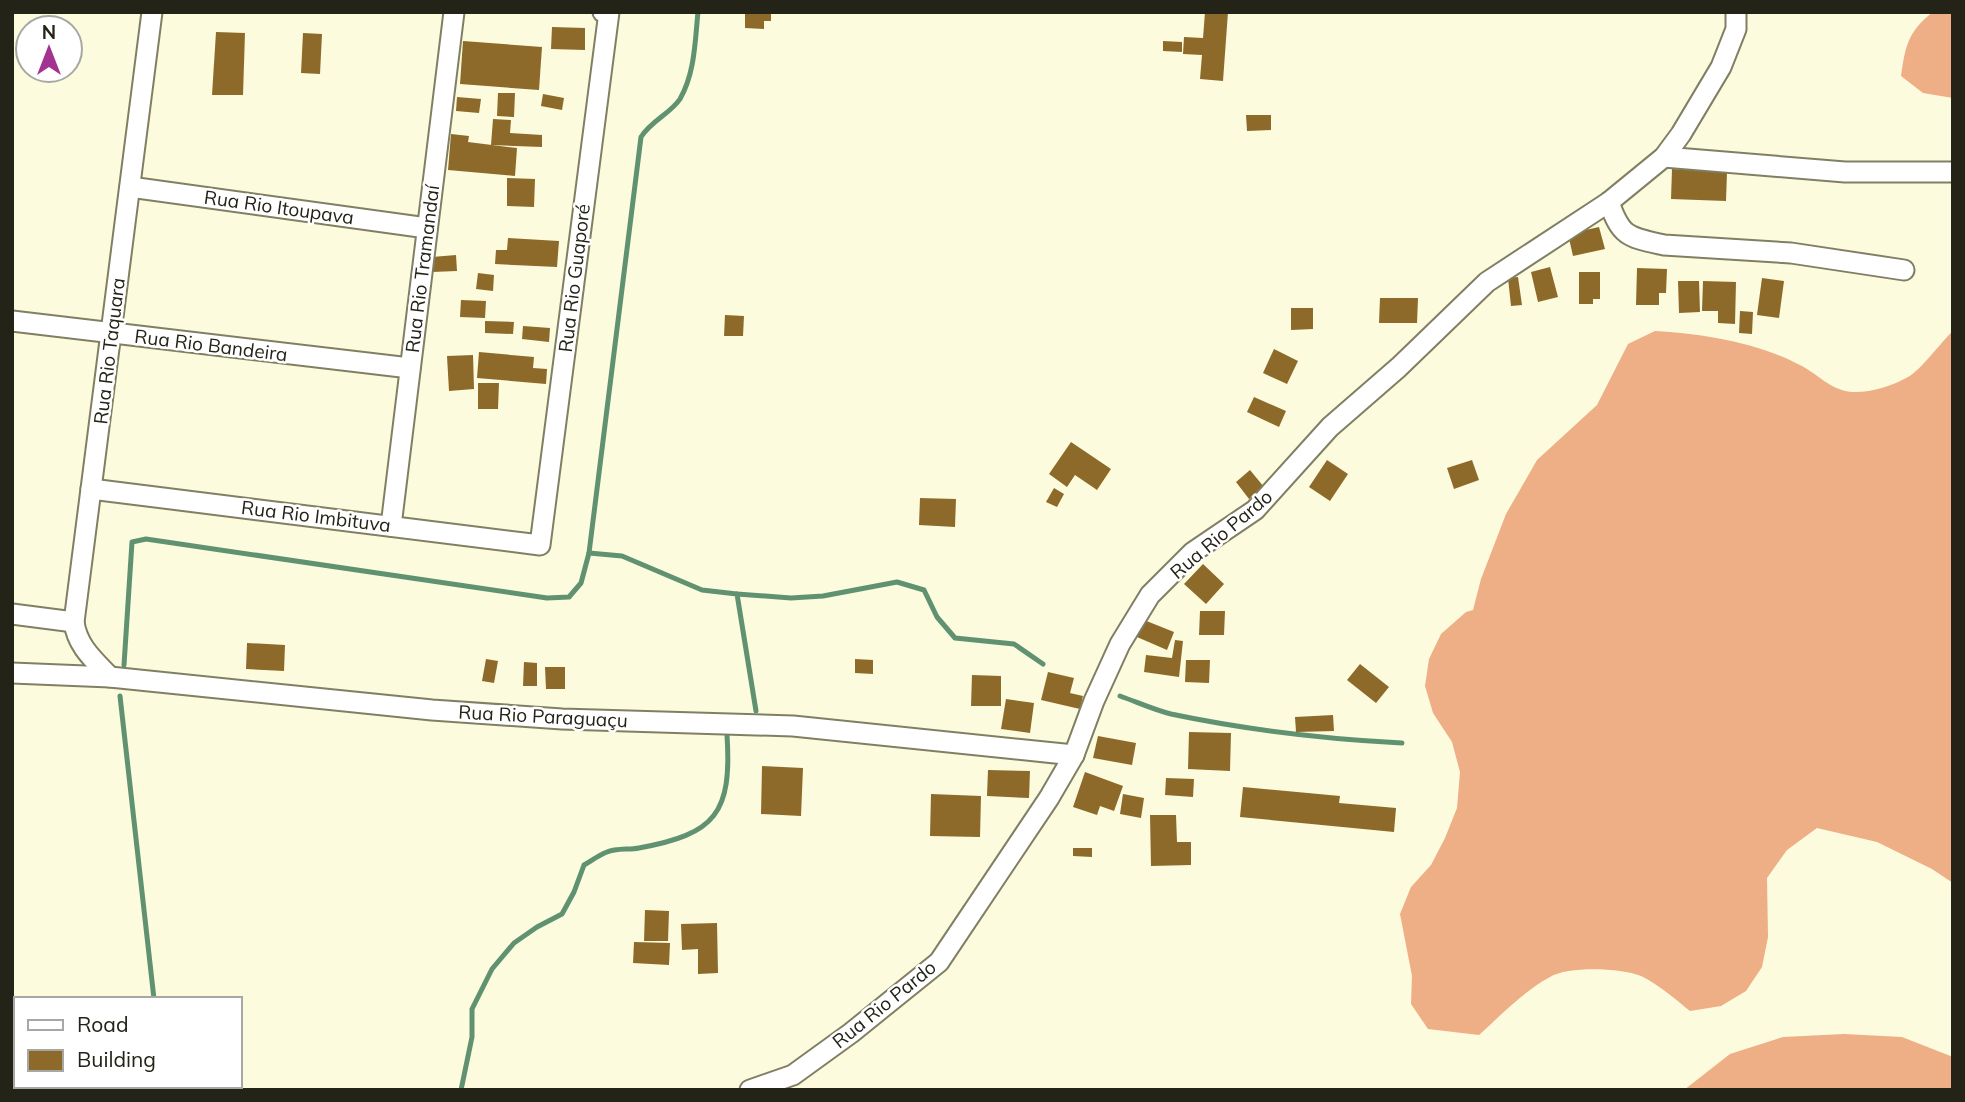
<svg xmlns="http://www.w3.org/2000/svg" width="1965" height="1102" viewBox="0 0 1965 1102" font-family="Mulish,sans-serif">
<rect width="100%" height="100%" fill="#fcfbdd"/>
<g fill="#eeae86">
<path d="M1933 12H1953V98L1923 93 1901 76C1905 47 1908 31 1933 12Z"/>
<path d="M1655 331C1701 333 1759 343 1800 365 1818 374 1830 390 1852 392 1870 393 1892 386 1908 377 1921 370 1941 342 1953 331V883L1932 869 1877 842 1817 828 1787 850 1767 878 1768 937 1762 967 1746 991 1721 1006 1690 1011C1675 999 1658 984 1641 976 1620 968 1569 966 1550 977 1524 991 1501 1015 1479 1035L1428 1029 1411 1004 1412 976 1400 914 1411 887 1431 865 1445 838 1457 808 1460 772 1452 742 1433 713 1425 686 1429 659 1441 634 1466 612 1473 610 1481 579 1506 514 1537 460 1597 405 1628 344Z"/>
<path d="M1844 1034 1902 1037 1953 1057V1090H1684L1730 1054 1783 1037Z"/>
</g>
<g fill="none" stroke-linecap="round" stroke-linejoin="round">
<g stroke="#609272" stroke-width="5">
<path d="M589 553 622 556 702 590 737 594 756 711"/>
<path d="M737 594 791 598 823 596 897 582 924 590 937 617 955 638 1014 644 1043 664"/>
<path d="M124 665 132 542 146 539 547 598 569 597 581 583 589 553 641 137C651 121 671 113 680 99 695 73 695 41 698 12"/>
<path d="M120 696 154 999"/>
<path d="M1120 696C1137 702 1154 710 1171 714 1247 730 1326 739 1402 743"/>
<path d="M166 1086 167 1090"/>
<path d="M461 1090 472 1037V1009L492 969 514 943 537 927 562 914 574 892 584 865C591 861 599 855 607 852 616 848 629 850 639 848 716 834 732 813 727 735"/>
</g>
</g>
<g fill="#8d6a29">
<path d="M745 12H771V21H764V29L745 28Z"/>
<path d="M1205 12H1228L1223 81 1200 79 1202 55 1183 54 1184 37 1203 38Z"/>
<path d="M552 27 585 28V50L551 49Z"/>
<path d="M216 32 245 33 243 95H212Z"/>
<path d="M303 33 322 34 320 74 301 73Z"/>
<path d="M463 41 542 47 539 90 460 84Z"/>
<path d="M1163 41 1182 42V52L1163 51Z"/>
<path d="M498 93H515L514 117 497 116Z"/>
<path d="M543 94 564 98 562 110 541 106Z"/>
<path d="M457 97 481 99 479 113 456 111Z"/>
<path d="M1246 115H1271V130L1247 131Z"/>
<path d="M493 119 511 120 510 133 542 135V147L491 145Z"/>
<path d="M451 134 469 136 468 142 517 148 515 176 448 170Z"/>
<path d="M1672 169 1727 172 1726 201 1671 199Z"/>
<path d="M507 178 535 179 534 207 507 206Z"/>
<path d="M1599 227 1605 249 1573 256 1568 234Z"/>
<path d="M508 238 559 241 557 267 495 264 496 250H507Z"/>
<path d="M456 255 457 271 432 272V257Z"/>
<path d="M1550 267 1558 297 1538 302 1531 272Z"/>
<path d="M1637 268 1667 269 1666 293H1659V305H1636Z"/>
<path d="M1579 272H1600V299H1593V304H1579Z"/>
<path d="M478 273 494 275 493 291 476 289Z"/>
<path d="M1518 277 1522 305 1511 306 1508 278Z"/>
<path d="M1762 278 1784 281 1779 318 1757 315Z"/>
<path d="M1678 281H1699L1700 312 1679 313Z"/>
<path d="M1703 281 1736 282 1735 324 1718 323V311H1702Z"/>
<path d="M1380 298H1418L1417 323H1379Z"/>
<path d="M461 300 486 301 485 318 460 317Z"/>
<path d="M1291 308H1313V329L1291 330Z"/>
<path d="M1740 311 1753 312 1752 334 1739 333Z"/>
<path d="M725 315 744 316 743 336H724Z"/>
<path d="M485 321 514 322 513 334 485 333Z"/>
<path d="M523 326 550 328 549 342 522 339Z"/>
<path d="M1274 349 1298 361 1287 384 1263 373Z"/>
<path d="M479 352 534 357 533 368 547 369 546 384 477 378Z"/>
<path d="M473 355 474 389 449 391 447 356Z"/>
<path d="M478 383H499L498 409H478Z"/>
<path d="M1254 397 1286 411 1279 427 1247 412Z"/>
<path d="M1071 442 1111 469 1097 490 1075 475 1067 487 1049 474Z"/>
<path d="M1327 460 1348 474 1330 501 1309 487Z"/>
<path d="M1472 460 1479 480 1454 489 1447 468Z"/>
<path d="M1250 470 1264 487 1249 499 1236 482Z"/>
<path d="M1054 488 1064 494 1057 507 1046 502Z"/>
<path d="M920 498 956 499 955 527 919 525Z"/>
<path d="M1203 564 1224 584 1206 604 1184 584Z"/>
<path d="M1200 611H1225L1224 635H1199Z"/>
<path d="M1144 620 1174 632 1167 650 1137 637Z"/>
<path d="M1175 640 1183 641 1179 677 1144 672 1146 655 1172 658Z"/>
<path d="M247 643 285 645 284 671 246 669Z"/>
<path d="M486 659 498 661 494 683 482 681Z"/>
<path d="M855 659 873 660V674L855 673Z"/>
<path d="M1186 660H1210L1209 683 1185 682Z"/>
<path d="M524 662 537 663V686H523Z"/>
<path d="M1360 664 1389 687 1376 703 1347 680Z"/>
<path d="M545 667H565V689H546Z"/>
<path d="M1048 672 1074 678 1070 693 1083 696 1080 709 1041 700Z"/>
<path d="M972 675 1001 676V706H971Z"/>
<path d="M1006 699 1034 703 1030 733 1001 729Z"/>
<path d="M1333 715 1334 731 1296 732 1295 717Z"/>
<path d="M1189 732 1231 733 1230 771 1188 769Z"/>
<path d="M1098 736 1136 743 1132 765 1093 758Z"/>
<path d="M762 766 803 768 801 816 761 814Z"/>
<path d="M988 770 1030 771 1029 798 987 796Z"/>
<path d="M1085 772 1123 786 1114 811 1100 806 1097 815 1073 807Z"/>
<path d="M1166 778 1194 779 1193 797 1165 795Z"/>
<path d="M1243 787 1340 796 1339 803 1396 808 1394 832 1240 817Z"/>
<path d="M931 794 981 796 980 837 930 836Z"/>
<path d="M1123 794 1144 798 1141 818 1120 814Z"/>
<path d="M1150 815H1176L1177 842H1191V865L1151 866Z"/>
<path d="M1073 848H1092V857L1073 856Z"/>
<path d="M645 910 669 911 668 941H644Z"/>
<path d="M717 923 718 973 698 974V949L682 950 681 924Z"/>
<path d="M634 942 670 943 669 965 633 963Z"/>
</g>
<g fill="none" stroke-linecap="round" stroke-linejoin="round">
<defs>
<g id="minor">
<path d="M1664 157 1845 172H1953"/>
<path d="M130 187 427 228"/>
<path d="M1609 202C1621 237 1628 237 1664 245L1791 253 1904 270"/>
<path d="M12 321 410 368"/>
<path d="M91 489 540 545 609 12H603"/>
<path d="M391 526 454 12"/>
<path d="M12 614 74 622"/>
<path d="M12 673 110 677 432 710 562 719 793 726 1074 755"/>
<path d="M110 677C94 660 77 646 74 622L152 12"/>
<path d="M750 1090 793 1075 851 1033 939 962 1049 798 1074 755 1094 701 1120 644 1150 595 1193 552 1255 510 1330 427 1399 367 1487 282 1609 202 1664 157 1681 134 1721 67 1736 29V12"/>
</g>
</defs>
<use href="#minor" stroke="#807f64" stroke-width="23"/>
<use href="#minor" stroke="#fff" stroke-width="19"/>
</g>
<g text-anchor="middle" stroke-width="5" stroke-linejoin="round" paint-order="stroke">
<g font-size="19" fill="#232318" stroke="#fff">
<text transform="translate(279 207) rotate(8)" y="7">Rua Rio Itoupava</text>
<text transform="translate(422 269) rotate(-83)" y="7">Rua Rio Tramandaí</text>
<text transform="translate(574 278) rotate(-83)" y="7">Rua Rio Guaporé</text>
<text transform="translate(211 345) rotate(7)" y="7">Rua Rio Bandeira</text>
<text transform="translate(109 351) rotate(-83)" y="7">Rua Rio Taquara</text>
<text transform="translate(316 516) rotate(7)" y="7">Rua Rio Imbituva</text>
<text transform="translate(1221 534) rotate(-40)" y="7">Rua Rio Pardo</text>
<text transform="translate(543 716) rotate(3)" y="7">Rua Rio Paraguaçu</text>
<text transform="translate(884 1004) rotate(-39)" y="7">Rua Rio Pardo</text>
</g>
</g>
<rect width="1965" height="1102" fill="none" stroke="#232318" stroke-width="28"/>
<rect x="14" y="997" width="228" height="91" fill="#ffffff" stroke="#a7a7a3" stroke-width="2"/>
<rect x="28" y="1020" width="35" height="10" fill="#ffffff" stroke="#a7a7a3" stroke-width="2"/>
<text x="77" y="1032" font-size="21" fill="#232318">Road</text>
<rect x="28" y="1050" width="35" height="21" fill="#8d6a29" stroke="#a7a7a3" stroke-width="2"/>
<text x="77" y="1067" font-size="21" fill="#232318">Building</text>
<g transform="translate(49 49)"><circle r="33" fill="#ffffff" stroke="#a7a7a3" stroke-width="2"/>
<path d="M0-5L12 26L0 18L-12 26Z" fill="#a23390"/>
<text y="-10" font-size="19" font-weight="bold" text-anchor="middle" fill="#232318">N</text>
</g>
</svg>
